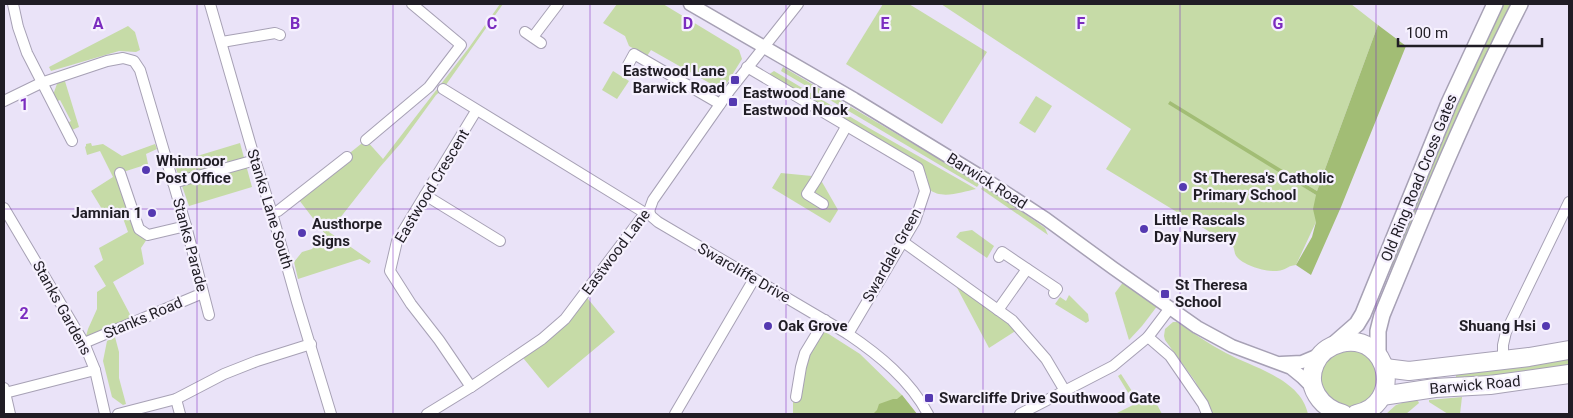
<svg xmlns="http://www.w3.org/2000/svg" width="1573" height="418" viewBox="0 0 1573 418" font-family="Roboto,sans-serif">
<rect width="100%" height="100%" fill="#eae3f8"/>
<g fill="#c6dba7">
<path d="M500 4H503L443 89 436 95 401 143 380 167 329 232 371 261 369 264 360 259 298 279 294 262 302 252 312 249 325 234 296 196 366 140 383 159 468 49Z"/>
<path d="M617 4H663L739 50 742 59 724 88 710 93 709 92 713 85 651 50 647 56 629 46 625 36 603 23Z"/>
<path d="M883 4H909L987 52 942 124 846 64Z"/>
<path d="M941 4H1351L1378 25 1317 191 1299 180 1297 183 1316 195V222L1296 265C1287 266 1289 268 1282 270 1271 274 1244 266 1237 257 1234 254 1235 250 1233 246L1106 169 1131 129Z"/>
<path d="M1504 4H1512L1458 114 1393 271 1386 268 1473 67Z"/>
<path d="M128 26 135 32 140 50 136 52 119 51 51 71 49 67Z"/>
<path d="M783 67 980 183 977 187 781 71Z"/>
<path d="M613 71 629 81 617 99 602 90Z"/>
<path d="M774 71 869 128 976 189C962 192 941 200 929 189L927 177 921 167 768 75Z"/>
<path d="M64 78 79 127 72 130 64 125 71 121 60 100 53 103V95L58 81Z"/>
<path d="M1036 96 1052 106 1035 133 1019 123Z"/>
<path d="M91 143 92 146 103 144 122 156 155 144 157 149 146 154 148 164 120 173 147 239 141 248 144 264 113 282 134 322 84 343 88 329 97 309V292L106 286 94 266 103 260 99 248 128 232 120 210 105 214 91 191 113 177 100 151 87 155 85 147 86 146V144Z"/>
<path d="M240 143 252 187 189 206 174 163Z"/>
<path d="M781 173 812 176 822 182 838 210 830 223 772 188Z"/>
<path d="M984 185 1045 228 1048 235 981 189Z"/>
<path d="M972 230 994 246 987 258 956 237 960 232Z"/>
<path d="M1124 281 1158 305 1142 326 1129 340 1115 293Z"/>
<path d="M955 284 1017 330 989 348Z"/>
<path d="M584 294 615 332 548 388 519 353 542 339Z"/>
<path d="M1069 295 1088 314 1089 321 1086 323 1055 304 1060 297 1066 301Z"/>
<path d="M1173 322H1177C1193 333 1209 344 1226 353 1254 368 1301 379 1308 414H1211L1195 381 1165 340 1164 336 1165 329Z"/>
<path d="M824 331 860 354 902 395 917 414H793V397L801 398 804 371 810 355Z"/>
<path d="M115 337 119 352V378L126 404 123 405 112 397 103 361 107 341Z"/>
<path d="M1338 350H1360L1375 364 1378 385 1374 394 1365 403 1356 407 1345 408 1322 393C1318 366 1318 366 1338 350Z"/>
<path d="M1569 357V369L1456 382V371Z"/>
<path d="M1121 374 1139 402 1152 395 1162 414H1115L1135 404 1118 376Z"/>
<path d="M1462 397 1460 414H1448L1429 402V400Z"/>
<path d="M1411 400 1418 401 1419 403 1406 414H1386L1396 405Z"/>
</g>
<g fill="#a2bd75">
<path d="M1378 25 1406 46 1341 207 1311 275 1296 265 1312 237 1316 222 1313 209 1316 195 1168 104 1170 101 1317 191Z"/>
<path d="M902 395 917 414H873L877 410 879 404 893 399H897Z"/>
</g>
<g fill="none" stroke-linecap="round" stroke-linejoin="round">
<defs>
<g id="minor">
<path d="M13 4 18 27 27 53 72 141"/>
<path d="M210 4 255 160 272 213 297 302 331 414"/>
<path d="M525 32 541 43"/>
<path d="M533 37 558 4"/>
<path d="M222 42 275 33 280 35"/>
<path d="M628 65 634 54 720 104"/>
<path d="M747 67 918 168 925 191 915 221 848 334"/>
<path d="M443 89 645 213"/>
<path d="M4 101 41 83 107 61 123 58 134 61 140 70 186 226 209 315"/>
<path d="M366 140 429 87 461 45 412 4"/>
<path d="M120 173 139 229 148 235 186 226"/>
<path d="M173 183 255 160"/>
<path d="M425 195 500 241"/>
<path d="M823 204 807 194 816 180 846 127"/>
<path d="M4 208 84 343 95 370 105 414"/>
<path d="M649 211 651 216 658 222 848 334C879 355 910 380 928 414"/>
<path d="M272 213 278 211 347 157"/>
<path d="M902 241 1012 320 1046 359 1065 391"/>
<path d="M999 257 1002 252 1057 289 1054 293"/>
<path d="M998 310 1027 269"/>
<path d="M1148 337 1170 356 1203 404 1207 414"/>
<path d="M84 343 203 293"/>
<path d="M1503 360V345L1506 332 1569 202"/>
<path d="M471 387 439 340 411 304 390 271 397 241 476 111"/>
<path d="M4 388 10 414"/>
<path d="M5 393 95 370"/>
<path d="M796 397 801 367 805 353 825 320"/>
<path d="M176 399 180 414"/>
<path d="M118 414 176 399 224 374 257 361 311 344"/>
<path d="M427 414 471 387 542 339 565 319 645 213 649 211 653 200 730 90 798 4"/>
<path d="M675 414 754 279"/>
<path d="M1020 414 1113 366 1148 337 1170 308"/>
</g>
<g id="tertiary">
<path d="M690 4 854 99 985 179 1046 219 1113 268 1197 327 1232 346 1291 368 1302 377 1314 389"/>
<path d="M1281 363 1302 362 1321 354"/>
</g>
<g id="secondary">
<path d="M1333 345 1357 324 1363 314 1449 103 1495 4"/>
<path d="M1378 355V331L1382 315C1425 210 1468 105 1520 4"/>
</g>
<g id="trunk">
<path d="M1385 368 1409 371 1529 357 1569 350"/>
<path d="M1382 396 1435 388 1490 385 1569 374"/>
<path d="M1343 414C1321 408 1305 387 1315 364 1320 352 1329 346 1341 343 1390 332 1404 405 1356 414"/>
</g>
</defs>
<use href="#minor" stroke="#a7a1b5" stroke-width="12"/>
<use href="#tertiary" stroke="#a7a1b5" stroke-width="15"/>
<use href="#secondary" stroke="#a7a1b5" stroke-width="18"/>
<use href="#trunk" stroke="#a7a1b5" stroke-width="20"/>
<use href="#minor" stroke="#fff" stroke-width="10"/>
<use href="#tertiary" stroke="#fff" stroke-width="12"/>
<use href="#secondary" stroke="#fff" stroke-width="15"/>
<use href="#trunk" stroke="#fff" stroke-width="18"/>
</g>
<path fill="none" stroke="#7b2cbf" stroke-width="1" stroke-opacity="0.55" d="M197 4V414M393 4V414M590 4V414M786 4V414M983 4V414M1180 4V414M1376 4V414M4 209H1569"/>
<g fill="#5539b1" stroke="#f6f1fe" stroke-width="2">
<rect x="730" y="75" width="10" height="10" rx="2.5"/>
<rect x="728" y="97" width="10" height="10" rx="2.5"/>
<circle cx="146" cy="170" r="5"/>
<circle cx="1183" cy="187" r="5"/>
<circle cx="152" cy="213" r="5"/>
<circle cx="1144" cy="229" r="5"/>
<circle cx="302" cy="233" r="5"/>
<rect x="1160" y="289" width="10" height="10" rx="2.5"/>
<circle cx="768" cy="326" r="5"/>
<circle cx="1546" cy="326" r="5"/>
<rect x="924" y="393" width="10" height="10" rx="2.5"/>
</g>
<g text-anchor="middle" stroke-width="4.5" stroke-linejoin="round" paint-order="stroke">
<g font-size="15" font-weight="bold" fill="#201d25" stroke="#f6f1fe" text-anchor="start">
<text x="725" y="76" text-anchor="end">Eastwood Lane<tspan x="725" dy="17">Barwick Road</tspan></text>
<text x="743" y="98">Eastwood Lane<tspan x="743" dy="17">Eastwood Nook</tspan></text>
<text x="156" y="166">Whinmoor<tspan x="156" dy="17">Post Office</tspan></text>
<text x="1193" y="183">St Theresa's Catholic<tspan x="1193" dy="17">Primary School</tspan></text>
<text x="142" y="218" text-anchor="end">Jamnian 1</text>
<text x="1154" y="225">Little Rascals<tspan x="1154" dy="17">Day Nursery</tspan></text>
<text x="312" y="229">Austhorpe<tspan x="312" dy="17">Signs</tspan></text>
<text x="1175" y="290">St Theresa<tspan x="1175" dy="17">School</tspan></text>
<text x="778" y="331">Oak Grove</text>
<text x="1536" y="331" text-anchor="end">Shuang Hsi</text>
<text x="939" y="403">Swarcliffe Drive Southwood Gate</text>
</g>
<g font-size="15" fill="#201d25" stroke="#f6f1fe">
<text transform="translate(1419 178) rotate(-68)" y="5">Old Ring Road Cross Gates</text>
<text transform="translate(987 181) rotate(32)" y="5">Barwick Road</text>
<text transform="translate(432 186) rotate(-59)" y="5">Eastwood Crescent</text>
<text transform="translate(270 209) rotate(73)" y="5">Stanks Lane South</text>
<text transform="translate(190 245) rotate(75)" y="5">Stanks Parade</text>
<text transform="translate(616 252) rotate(-53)" y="5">Eastwood Lane</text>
<text transform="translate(892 255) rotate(-61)" y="5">Swardale Green</text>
<text transform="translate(744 273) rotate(30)" y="5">Swarcliffe Drive</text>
<text transform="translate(62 308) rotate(61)" y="5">Stanks Gardens</text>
<text transform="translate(143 318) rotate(-23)" y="5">Stanks Road</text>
<text transform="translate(1475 385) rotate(-5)" y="5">Barwick Road</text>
</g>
</g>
<g font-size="16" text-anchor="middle" font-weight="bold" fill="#7b2cbf" stroke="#f6f1fe" stroke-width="4.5" stroke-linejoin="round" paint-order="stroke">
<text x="98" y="29">A</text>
<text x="295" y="29">B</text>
<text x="492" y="29">C</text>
<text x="688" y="29">D</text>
<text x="885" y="29">E</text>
<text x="1081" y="29">F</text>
<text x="1278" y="29">G</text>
<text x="24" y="110">1</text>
<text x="24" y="319">2</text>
</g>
<rect width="1573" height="418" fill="none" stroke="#201d25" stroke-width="10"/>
<path d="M1398 38v8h144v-8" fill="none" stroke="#201d25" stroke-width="2.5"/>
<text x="1406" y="38" font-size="15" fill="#201d25" stroke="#f6f1fe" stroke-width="4" paint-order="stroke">100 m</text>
</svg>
